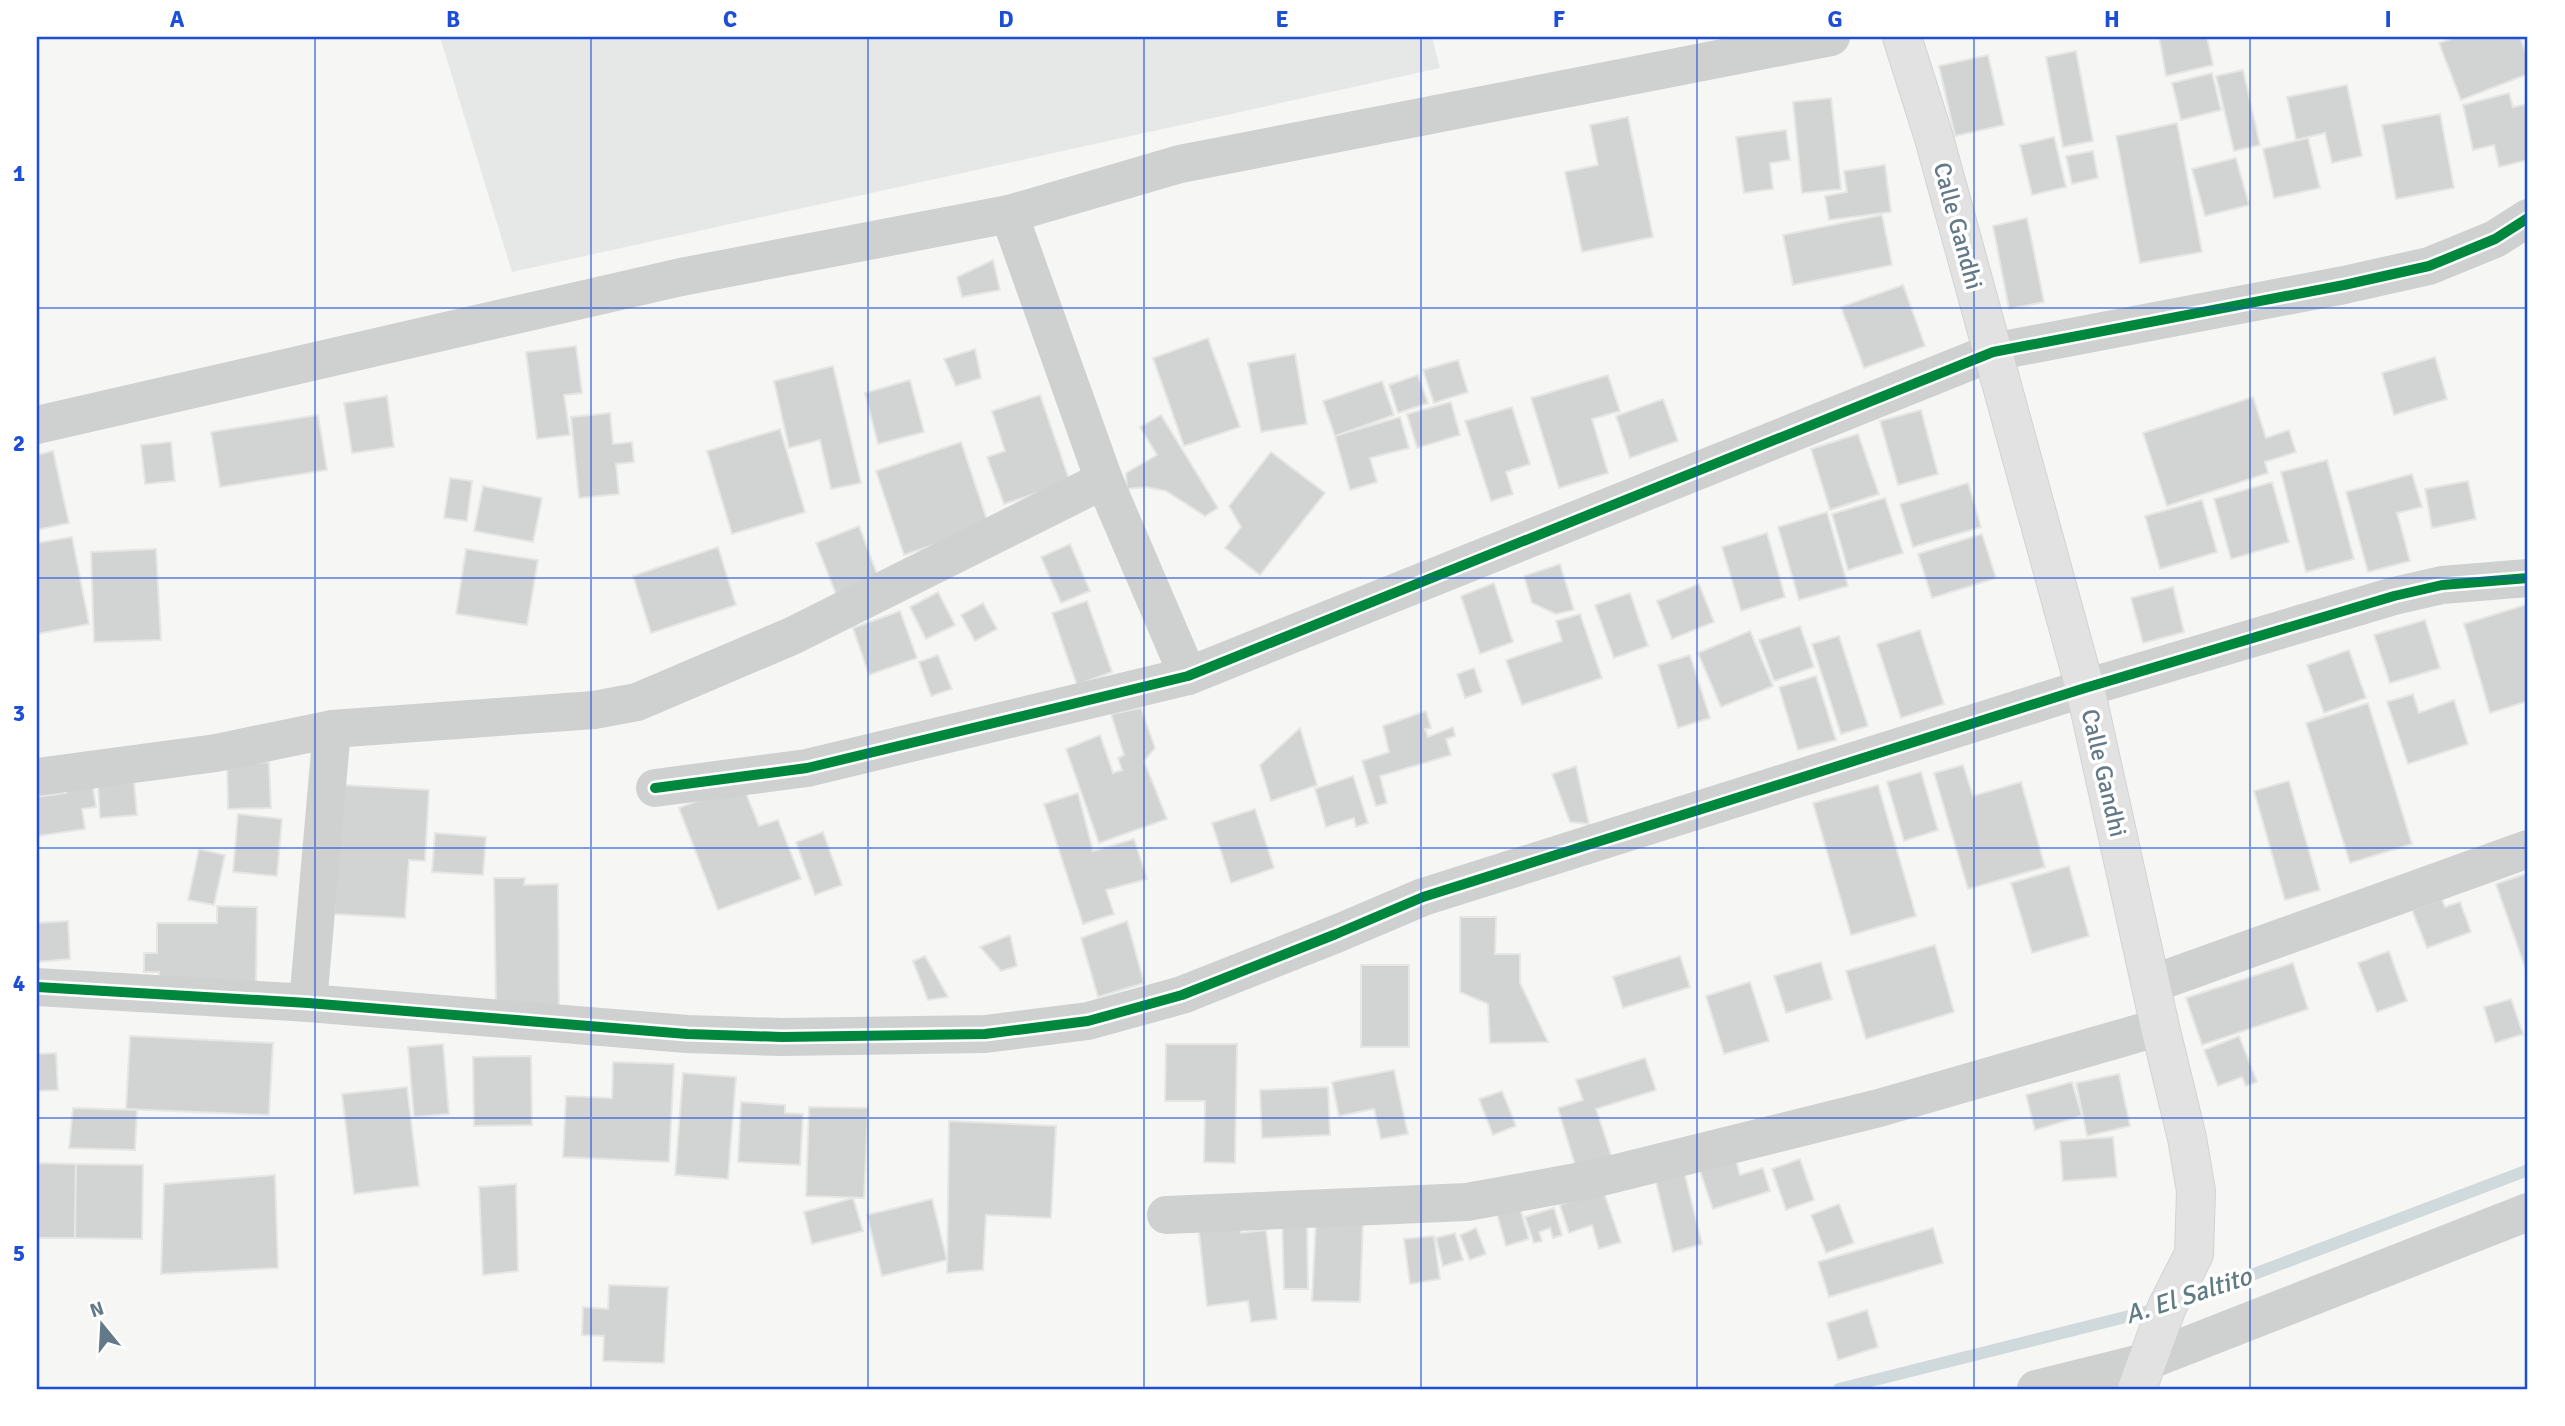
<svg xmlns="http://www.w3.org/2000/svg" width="2565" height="1426" viewBox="0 0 2565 1426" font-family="Signika,sans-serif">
<rect width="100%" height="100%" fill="#f6f6f4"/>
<path fill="#e6e8e7" d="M440 37H1432L1440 68 512 272Z"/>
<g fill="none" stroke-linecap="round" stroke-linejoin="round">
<g stroke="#d0d9db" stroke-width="12">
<path d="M2178 1303 2528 1170"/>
<path d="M1839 1389 2161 1308"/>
</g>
</g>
<g fill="#d2d3d3" stroke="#e6e6e4" stroke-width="2">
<path d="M2159 37H2207L2213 65 2166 76Z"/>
<path d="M2456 37H2520L2528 59V74L2461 100 2439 43Z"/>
<path d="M2076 51 2093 141 2063 147 2046 57Z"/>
<path d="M1988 55 2004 125 1955 136 1939 66Z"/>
<path d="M2243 70 2260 145 2234 151 2216 76Z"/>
<path d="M2212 73 2221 110 2181 120 2172 83Z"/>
<path d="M2347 85 2362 156 2332 163 2325 133 2296 140 2287 97Z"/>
<path d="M2509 93 2513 107 2528 104V160L2499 167 2494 145 2473 150 2463 105Z"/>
<path d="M1831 98 1841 189 1802 193 1793 102Z"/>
<path d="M2440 114 2454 188 2396 199 2382 125Z"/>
<path d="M1628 117 1653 237 1582 252 1565 172 1598 165 1590 125Z"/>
<path d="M2177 123 2202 252 2140 263 2116 136Z"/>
<path d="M1786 130 1790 160 1770 163 1773 189 1744 193 1736 137Z"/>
<path d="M2054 137 2066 187 2032 195 2020 145Z"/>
<path d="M2308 138 2320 188 2274 198 2263 149Z"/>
<path d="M2093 151 2098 178 2072 184 2066 156Z"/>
<path d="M2236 158 2249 205 2205 216 2192 169Z"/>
<path d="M1885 165 1891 212 1829 220 1825 196 1847 192 1844 171Z"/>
<path d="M1882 215 1892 265 1793 285 1783 235Z"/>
<path d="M2027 218 2044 302 2009 309 1993 226Z"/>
<path d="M993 260 1000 290 962 297 957 277Z"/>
<path d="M1903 285 1925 346 1864 368 1841 307Z"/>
<path d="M1208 338 1240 427 1184 446 1153 358Z"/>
<path d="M576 346 582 393 564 395 570 435 537 439 526 352Z"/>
<path d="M975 349 981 378 956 386 944 359Z"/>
<path d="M1295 354 1307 424 1261 432 1248 363Z"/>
<path d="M2435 357 2447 399 2394 415 2382 373Z"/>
<path d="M1458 360 1468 392 1434 403 1423 370Z"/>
<path d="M833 366 861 483 831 489 820 440 789 448 774 381Z"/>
<path d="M1418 375 1428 403 1398 413 1389 385Z"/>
<path d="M1608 375 1620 411 1592 419 1608 473 1559 488 1531 398Z"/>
<path d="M910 380 924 432 878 444 865 393Z"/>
<path d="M1382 381 1394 415 1335 436 1323 401Z"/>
<path d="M1040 395 1070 482 1004 504 987 457 1005 451 992 411Z"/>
<path d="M387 396 394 447 352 453 344 403Z"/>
<path d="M2253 397 2266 438 2289 430 2296 452 2265 462 2268 473 2167 506 2143 433Z"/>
<path d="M1663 399 1678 441 1630 458 1616 416Z"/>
<path d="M1451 402 1460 435 1417 448 1407 414Z"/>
<path d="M1512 407 1530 464 1506 472 1513 494 1491 501 1465 421Z"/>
<path d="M1921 410 1938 474 1898 485 1880 421Z"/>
<path d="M610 413 613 444 632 442 634 462 616 464 619 494 579 498 571 417Z"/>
<path d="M318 415 327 470 220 487 211 432Z"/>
<path d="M1161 415 1218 508 1205 516 1166 491 1146 487 1127 489 1126 473 1157 455 1140 427Z"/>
<path d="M1400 417 1409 448 1370 458 1377 482 1350 490 1335 436Z"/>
<path d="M780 429 805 512 732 534 707 451Z"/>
<path d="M1858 434 1879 494 1830 510 1811 449Z"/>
<path d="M171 442 175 481 145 484 141 445Z"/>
<path d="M961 442 989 526 904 555 876 471Z"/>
<path d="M53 451 69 523 37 530V455Z"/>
<path d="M1271 452 1325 493 1260 575 1225 548 1241 527 1229 506Z"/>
<path d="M2327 460 2354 559 2306 572 2281 472Z"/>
<path d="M2412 474 2422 507 2397 513 2410 561 2368 572 2346 492Z"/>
<path d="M450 478 472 481 467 521 444 518Z"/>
<path d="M2468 481 2476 519 2432 528 2425 489Z"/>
<path d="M2272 482 2289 542 2231 559 2214 499Z"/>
<path d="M1968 483 1981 527 1913 547 1900 504Z"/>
<path d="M483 486 542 498 533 542 474 531Z"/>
<path d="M1885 498 1903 553 1848 570 1832 514Z"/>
<path d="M2202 500 2217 552 2160 569 2145 516Z"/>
<path d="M1827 512 1848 586 1799 600 1778 527Z"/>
<path d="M859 526 878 577 836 594 816 543Z"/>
<path d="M1767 533 1785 597 1741 611 1722 547Z"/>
<path d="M1982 534 1996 578 1932 598 1918 554Z"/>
<path d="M72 537 89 624 37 634V543Z"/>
<path d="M1070 544 1090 591 1061 603 1041 557Z"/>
<path d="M718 547 736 605 651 633 633 576Z"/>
<path d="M156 549 161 640 94 642 91 552Z"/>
<path d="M466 549 538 560 527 625 456 614Z"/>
<path d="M1560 564 1574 610 1556 614 1532 603 1524 576Z"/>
<path d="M1494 583 1513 642 1480 654 1461 596Z"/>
<path d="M1699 584 1714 622 1672 639 1657 601Z"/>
<path d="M2173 587 2184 632 2143 643 2131 598Z"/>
<path d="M938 592 955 625 926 639 910 607Z"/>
<path d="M1630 593 1648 646 1614 658 1595 605Z"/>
<path d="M1087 601 1112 672 1077 685 1052 613Z"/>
<path d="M983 603 997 629 975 641 961 615Z"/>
<path d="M2528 604V701L2490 713 2464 624Z"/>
<path d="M900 611 917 658 869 675 853 628Z"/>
<path d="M1580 614 1602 678 1522 705 1506 660 1562 641 1556 621Z"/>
<path d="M2425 620 2440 668 2390 683 2374 635Z"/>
<path d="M1800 626 1814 667 1774 681 1759 640Z"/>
<path d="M1920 630 1944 704 1901 718 1877 644Z"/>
<path d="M1750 631 1773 686 1721 707 1698 653Z"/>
<path d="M1839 636 1868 726 1841 734 1812 644Z"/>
<path d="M2349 650 2366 698 2324 713 2307 665Z"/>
<path d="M938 655 952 689 931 696 919 662Z"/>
<path d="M1690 655 1710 718 1678 728 1658 665Z"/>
<path d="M1474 668 1482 692 1465 698 1457 674Z"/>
<path d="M1816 676 1836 740 1798 750 1779 687Z"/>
<path d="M2413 694 2419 713 2454 700 2468 744 2408 764 2387 702Z"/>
<path d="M2368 703 2412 844 2350 863 2306 723Z"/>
<path d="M1141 708 1155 748 1144 761 1167 819 1099 843 1066 749 1100 735 1113 773 1122 770 1118 758 1124 755 1111 714Z"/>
<path d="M1426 711 1431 728 1425 729 1428 737 1453 727 1455 736 1446 739 1451 755 1380 776 1387 803 1376 806 1362 761 1389 752 1383 726Z"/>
<path d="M1300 728 1317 785 1271 801 1260 765Z"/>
<path d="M269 762 271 808 228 809 227 764Z"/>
<path d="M1963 765 1973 796 2021 782 2045 867 1968 889 1934 773Z"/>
<path d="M1576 766 1589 824 1570 822 1552 774Z"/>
<path d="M1921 772 1938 830 1904 841 1887 782Z"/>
<path d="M1353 776 1368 823 1356 827 1354 818 1326 827 1315 789Z"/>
<path d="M92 780 96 807 82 809 85 829 37 836V797L66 793 65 783Z"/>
<path d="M2289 781 2320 890 2285 900 2254 791Z"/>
<path d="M134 782 137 815 100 818 98 785Z"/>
<path d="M742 783 759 826 778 820 801 879 718 910 679 808Z"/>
<path d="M343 785 429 790 425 861 409 860 405 918 334 914Z"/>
<path d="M1878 785 1916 916 1851 935 1813 803Z"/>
<path d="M1078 793 1093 851 1134 839 1147 879 1106 890 1114 914 1083 924 1044 804Z"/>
<path d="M1255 809 1274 868 1231 883 1212 823Z"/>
<path d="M238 814 282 819 277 876 233 872Z"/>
<path d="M823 832 842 885 815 895 796 842Z"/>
<path d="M435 833 486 837 483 875 432 872Z"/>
<path d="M199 849 225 855 214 905 188 900Z"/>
<path d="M2069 866 2089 936 2032 953 2011 883Z"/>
<path d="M2528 873V976L2496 884Z"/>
<path d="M494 878H525L524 885 558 884 559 1008H496Z"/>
<path d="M2442 899 2445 907 2460 902 2471 932 2427 948 2412 910Z"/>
<path d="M217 906 257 907 256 986 159 985V972H144V953H157V923H217Z"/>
<path d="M1460 917H1496L1495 954H1520V983L1548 1042 1490 1043 1488 1004 1460 992Z"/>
<path d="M68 921 70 959 37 962V923Z"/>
<path d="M1127 921 1144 983 1098 997 1081 938Z"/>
<path d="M1010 935 1017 966 1001 971 980 947Z"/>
<path d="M1935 945 1954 1012 1866 1039 1846 971Z"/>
<path d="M2389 951 2407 1001 2377 1012 2358 963Z"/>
<path d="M925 956 948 997 928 1000 913 961Z"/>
<path d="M1680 956 1690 987 1623 1008 1613 977Z"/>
<path d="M1821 962 1832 999 1786 1013 1774 976Z"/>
<path d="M2293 963 2308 1009 2202 1045 2186 998Z"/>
<rect x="1361" y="965" width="48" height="82"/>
<path d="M1750 982 1769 1041 1724 1054 1706 996Z"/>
<path d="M2511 999 2523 1034 2495 1043 2484 1007Z"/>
<path d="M130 1036 273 1043 269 1115 126 1109Z"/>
<path d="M2239 1036 2257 1082 2246 1086 2242 1077 2218 1086 2204 1050Z"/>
<path d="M443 1044 449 1114 414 1117 408 1047Z"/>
<path d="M1166 1044H1237L1235 1163 1204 1162 1205 1101H1165Z"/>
<path d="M56 1053 58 1090 37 1091V1054Z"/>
<path d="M531 1056 532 1125 474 1126 473 1057Z"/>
<path d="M1645 1058 1656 1090 1596 1109 1614 1164 1578 1175 1558 1108 1583 1100 1576 1080Z"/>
<path d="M613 1062 674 1064 669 1162 563 1157 566 1096 612 1098Z"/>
<path d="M1394 1070 1408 1134 1381 1139 1374 1109 1339 1116 1332 1082Z"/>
<path d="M683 1073 736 1077 728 1179 675 1175Z"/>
<path d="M2119 1074 2130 1126 2087 1136 2076 1083Z"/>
<path d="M2072 1082 2082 1116 2035 1130 2026 1095Z"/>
<path d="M407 1087 419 1186 354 1194 342 1094Z"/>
<path d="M1328 1087 1330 1135 1262 1138 1260 1090Z"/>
<path d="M1502 1091 1516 1126 1493 1135 1479 1099Z"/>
<path d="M741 1102 785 1105V1113L803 1114 800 1165 738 1162Z"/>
<path d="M809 1107 868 1108 864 1198 806 1196Z"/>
<path d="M73 1108 137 1110 135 1150 69 1148Z"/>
<path d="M949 1121 1056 1126 1051 1218 986 1215 983 1270 947 1273Z"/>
<path d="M2113 1137 2117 1177 2063 1181 2060 1141Z"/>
<path d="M1734 1153 1740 1175 1763 1168 1770 1191 1713 1209 1698 1165Z"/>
<path d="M1800 1159 1814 1200 1786 1210 1772 1169Z"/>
<path d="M37 1163 76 1164 75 1238H37Z"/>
<path d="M76 1164 143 1165 142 1239 75 1238Z"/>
<path d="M1683 1167 1702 1244 1673 1252 1654 1174Z"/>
<path d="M275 1175 278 1268 161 1274 164 1184Z"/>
<path d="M516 1184 518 1271 483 1275 479 1187Z"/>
<path d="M1603 1190 1621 1242 1599 1249 1592 1225 1569 1233 1560 1205Z"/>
<path d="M853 1198 863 1231 812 1244 804 1212Z"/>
<path d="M932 1199 947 1260 882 1276 867 1215Z"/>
<path d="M1839 1204 1854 1243 1826 1253 1811 1215Z"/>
<path d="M1520 1208 1529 1239 1506 1246 1497 1214Z"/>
<path d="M1554 1208 1562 1235 1553 1238 1550 1228 1539 1232 1542 1241 1534 1243 1525 1217Z"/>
<path d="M1282 1218H1307L1308 1289H1284Z"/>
<path d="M1239 1219 1241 1233 1266 1230 1277 1319 1251 1322 1248 1301 1207 1306 1198 1224Z"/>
<path d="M1316 1220 1363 1221 1360 1302 1312 1301Z"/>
<path d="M1476 1228 1486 1254 1470 1260 1460 1235Z"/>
<path d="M1933 1228 1943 1263 1829 1297 1818 1262Z"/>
<path d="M1455 1233 1463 1260 1443 1266 1436 1238Z"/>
<path d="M1434 1236 1440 1279 1410 1284 1404 1239Z"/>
<path d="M609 1285 668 1287 664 1363 603 1361 604 1336 582 1335 583 1307 608 1309Z"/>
<path d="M1867 1310 1878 1347 1838 1360 1827 1323Z"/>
</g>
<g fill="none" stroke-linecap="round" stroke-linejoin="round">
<defs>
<path id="secondary" d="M1902 37 1934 138 2085 688 2160 1027 2187 1138 2196 1191 2194 1254 2167 1307 2137 1389"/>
</defs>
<use href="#secondary" stroke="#d1d3d4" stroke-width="40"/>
<g stroke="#cfd1d1" stroke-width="38">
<path d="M1009 214 1104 480 1188 676"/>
<path d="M37 425 681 277 1009 214 1180 164 1831 37"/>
<path d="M37 777 216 753 332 729 594 710 637 702 792 636 1104 480"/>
<path d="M655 788 807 768 1188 676 1993 352 2344 285 2429 266 2495 239 2528 218"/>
<path d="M2152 984 2528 849"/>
<path d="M37 987 308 1003 687 1034 782 1037 985 1034 1088 1021 1182 995 1336 934 1423 897 2085 688 2394 596 2442 585 2528 578"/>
<path d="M308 1003 332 729"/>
<path d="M1166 1215 1467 1202 1593 1179 1879 1108 2160 1027"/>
<path d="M2036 1389 2145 1362 2528 1212"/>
</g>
<use href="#secondary" stroke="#e2e2e3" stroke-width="38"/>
<defs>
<g id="cycleway">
<path d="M655 788 807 768 1188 676 1993 352 2344 285 2429 266 2495 239 2528 218"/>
<path d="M37 987 308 1003 687 1034 782 1037 985 1034 1088 1021 1182 995 1336 934 1423 897 2085 688 2394 596 2442 585 2528 578"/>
</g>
</defs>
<use href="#cycleway" stroke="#fff" stroke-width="15"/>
<use href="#cycleway" stroke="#00873e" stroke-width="10"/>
</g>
<path fill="none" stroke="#1d4ed8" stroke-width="2" stroke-opacity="0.55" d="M315 37V1389M591 37V1389M868 37V1389M1144 37V1389M1421 37V1389M1697 37V1389M1974 37V1389M2250 37V1389M37 308H2528M37 578H2528M37 848H2528M37 1118H2528"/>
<g text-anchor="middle" stroke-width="7" stroke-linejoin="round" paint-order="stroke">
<g font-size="24" fill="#637987" stroke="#fff">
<text transform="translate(1958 226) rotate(75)" y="8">Calle Gandhi</text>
<text transform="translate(2104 773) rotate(77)" y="8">Calle Gandhi</text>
</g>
<g font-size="26" font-style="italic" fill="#5f7b83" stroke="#fff">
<text transform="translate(2188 1295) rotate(-18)" y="9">A. El Saltito</text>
</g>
</g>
<rect width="2565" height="1426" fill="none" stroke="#ffffff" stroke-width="77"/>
<g transform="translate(102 1325) rotate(342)" stroke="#ffffff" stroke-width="5" paint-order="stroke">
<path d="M0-5L12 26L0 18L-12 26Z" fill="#637987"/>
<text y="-10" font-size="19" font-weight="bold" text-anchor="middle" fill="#637987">N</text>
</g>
<rect x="38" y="38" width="2488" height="1350" fill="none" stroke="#1d4ed8" stroke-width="2.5"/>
<g font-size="23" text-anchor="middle" font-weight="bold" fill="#1d4ed8">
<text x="177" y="27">A</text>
<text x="453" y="27">B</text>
<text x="730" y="27">C</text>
<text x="1006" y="27">D</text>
<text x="1282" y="27">E</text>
<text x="1559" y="27">F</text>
<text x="1835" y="27">G</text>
<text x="2112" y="27">H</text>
<text x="2388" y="27">I</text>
<text x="19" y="181">1</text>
<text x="19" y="451">2</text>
<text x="19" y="721">3</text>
<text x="19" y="991">4</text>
<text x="19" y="1261">5</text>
</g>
</svg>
